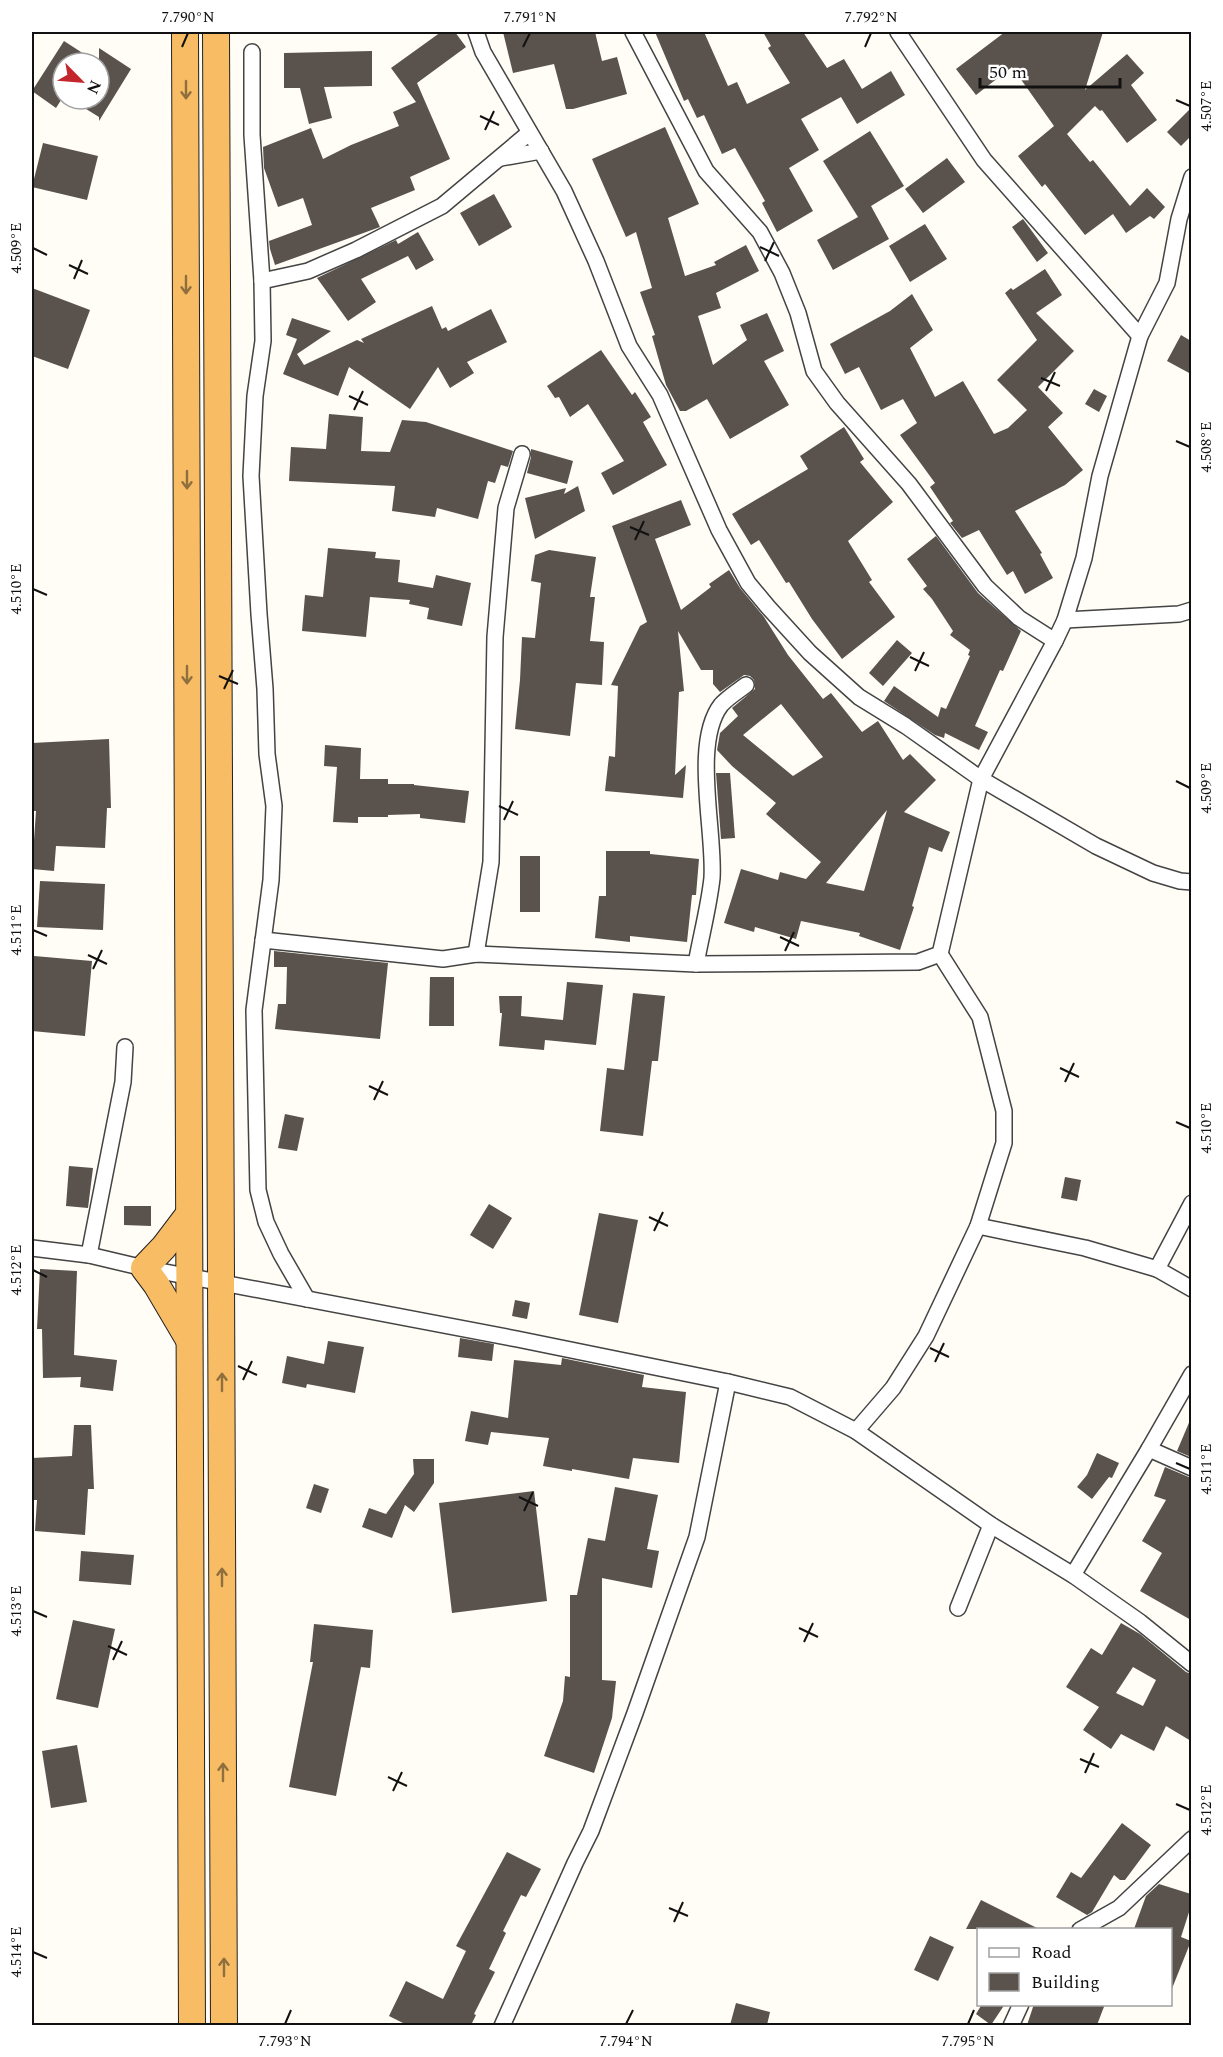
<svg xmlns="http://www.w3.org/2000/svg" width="1223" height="2057" viewBox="0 0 1223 2057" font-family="Spectral,serif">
<rect width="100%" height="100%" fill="#fffdf5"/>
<g fill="#5a524d" fill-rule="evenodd">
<path d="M441 32H455L466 47 417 83 450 159 410 177 415 190 371 208 380 227 275 265 270 249 269 241 312 225 303 198 278 207 264 168 263 147 311 128 323 159 351 145 399 126 393 112 416 102 391 68Z"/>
<path d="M503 32H595L602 61 617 57 627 94 573 109H566L554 64 513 73Z"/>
<path d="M655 32H704L728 86 737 82 747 104 790 83 768 48 771 46 763 32H803L827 68 844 59 862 89 891 71 905 95 857 124 841 97 801 119 819 150 789 168 813 211 777 232 762 203 765 201 735 148 722 154 704 115 697 118 688 99 684 101Z"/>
<path d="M1005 32H1103L1085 90 1127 54 1144 73 1131 85 1157 120 1127 143 1102 110 1100 111 1095 106 1067 134 1090 162 1093 160 1130 206 1147 188 1165 207 1154 219 1150 216 1126 233 1113 214 1085 235 1045 184 1042 187 1018 156 1054 126 1012 67 976 95 956 69Z"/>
<path d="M64 41 98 63H63V97L56 108 32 91Z"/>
<path d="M99 48 131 69 99 121V117L70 99H99Z"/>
<path d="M372 51V86L324 87 332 118 309 124 300 88H284V53Z"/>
<path d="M1191 108V136L1181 146 1167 132Z"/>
<path d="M665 127 699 204 668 218 685 276 716 265 714 262 746 245 759 271 716 293 721 308 698 316 713 365 747 340 740 325 767 313 784 351 764 361 789 405 730 439 707 399 686 411H680L666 385 652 336 655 335 640 292 652 288 636 232 626 237 592 159Z"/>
<path d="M870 131 904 186 871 206 889 239 833 270 817 240 858 217 823 161Z"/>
<path d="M43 143 98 156 87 200 32 187Z"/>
<path d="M947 158 965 182 923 213 905 189Z"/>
<path d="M494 194 512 227 479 246 460 213Z"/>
<path d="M1023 219 1048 253 1037 262 1012 227Z"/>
<path d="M925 224 947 259 910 282 889 246Z"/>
<path d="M418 232 434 260 416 270 408 256 361 279 376 302 348 321 317 278 396 240 398 244Z"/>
<path d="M1045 269 1062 295 1036 313 1074 351 1038 387 1063 413 1048 427 1083 470 1065 485 1015 511 1042 553 1040 554 1053 578 1025 594 1013 571 1007 575 979 530 962 538 950 523 953 521 930 487 935 483 900 435 917 423 903 399 881 410 859 367 845 374 830 344 890 311 912 294 933 330 910 348 935 397 963 381 994 434 1008 428 1027 410 997 380 1037 340 1005 293 1011 288 1013 290Z"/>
<path d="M32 288 90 310 68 369 32 356Z"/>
<path d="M432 306 442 329 446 327 448 331 491 309 507 342 467 362 474 373 450 388 438 367 410 409 349 367 338 396 283 374 297 339 286 335 292 318 331 331 297 354 304 365 357 340 364 343 361 339Z"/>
<path d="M1181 335 1191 341V374L1167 361Z"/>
<path d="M601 350 632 395 635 392 651 417 643 422 667 465 613 495 601 473 624 461 588 404 570 417 559 397 555 398 547 386Z"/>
<path d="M1094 389 1107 396 1099 412 1085 404Z"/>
<path d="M329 414 363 417 361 451 390 452 402 420 426 422 513 451 508 467 501 465 495 483 488 481 478 519 437 508 435 517 392 511 395 486 289 481 291 447 326 449Z"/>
<path d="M844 427 864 459 860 462 893 502 848 541 872 580 869 582 895 617 842 659 812 619 789 582 786 583 759 540 751 545 732 514 808 469 800 456Z"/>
<path d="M531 449 573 461 567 484 527 473 531 457Z"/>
<path d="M578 486 585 511 535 539 525 498 566 488 564 494Z"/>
<path d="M681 500 691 525 655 539 681 610 711 587 709 584 729 570 740 588 764 617 788 655 823 699 831 693 862 732 878 721 903 760 910 754 936 780 904 812 950 832 942 852 929 847 912 906 914 907 900 950 859 936 860 933 801 921 796 939 755 927 754 932 724 923 741 869 778 880 780 872 806 879 821 862 766 814 776 803 732 766 717 750 720 733 738 716 732 708 755 689 754 680 750 676 744 675 720 692 713 684V670H701L678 631 684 691 679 692 675 775 686 765 683 798 605 791 609 756 615 757 618 686 611 685 640 626 647 622 612 526ZM781 704 823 757 793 776 743 735ZM887 810 864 891 826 883Z"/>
<path d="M936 536 978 593 1021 631 1003 671 1000 670 975 726 988 732 979 750 945 733 944 738 935 735 884 701 894 686 938 717 941 707 946 709 970 656 968 655 970 650 950 635 953 631 932 599 923 589 927 586 907 559Z"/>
<path d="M328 548 376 552 375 558 400 560 398 582 433 588 436 575 471 583 462 626 427 619 429 608 409 604 410 600 370 597 366 637 302 631 305 595 323 597Z"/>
<path d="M549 550 596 557 590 597H595L590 641 604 642 602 685 576 683 570 736 515 729 520 680 522 637 535 638 541 583 531 581 535 555Z"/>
<path d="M897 640 912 653 883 686 869 673Z"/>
<path d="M109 739 111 808H107L105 848 56 846 54 871 32 869 36 811H32V743Z"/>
<path d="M325 745 361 748 360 779H388V784H414V785L469 791 465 823 420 818V814L388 815V817H358V823L333 822 337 767 324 766Z"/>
<path d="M716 773H730L735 838 721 839Z"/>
<path d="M606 851H650V854L699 859 696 895H692L687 942 630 936V942L595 938 599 896H606Z"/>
<rect x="520" y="856" width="20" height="56"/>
<path d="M40 881 105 884 103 930 37 927Z"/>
<path d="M274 951 388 963 380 1039 275 1029 278 1004H286L287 967H274Z"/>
<path d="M34 956 92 961 85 1036 32 1031V989Z"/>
<path d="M430 977H454V1026H429Z"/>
<path d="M567 982 603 985 596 1045 545 1040 544 1050 499 1046 502 1013H500L499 996H522L521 1016 563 1020Z"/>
<path d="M633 993 665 996 658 1061H652L643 1136 600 1131 607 1068 624 1070Z"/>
<path d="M285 1114 304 1118 297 1151 278 1148Z"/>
<path d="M69 1166 93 1168 88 1208 66 1206Z"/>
<path d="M1065 1177 1081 1180 1077 1201 1061 1198Z"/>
<path d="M489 1204 512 1218 493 1249 470 1235Z"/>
<path d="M124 1206H151V1226L124 1225Z"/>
<path d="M599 1213 638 1220 618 1323 579 1315Z"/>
<path d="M40 1269 77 1271 74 1355 117 1360 113 1391 80 1387 81 1377 43 1378 42 1329H37Z"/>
<path d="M515 1300 530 1303 527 1319 512 1316Z"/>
<path d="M460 1338 494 1344 492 1361 458 1357Z"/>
<path d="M328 1341 364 1347 355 1393 307 1384 306 1388 282 1383 287 1356 324 1364Z"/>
<path d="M562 1358 644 1375 642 1387 686 1392 679 1463 633 1458 629 1479 572 1469V1471L543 1466 549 1438 491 1432 488 1445 465 1441 471 1411 508 1418 514 1360 561 1365Z"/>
<path d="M1191 1418V1457L1177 1451Z"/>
<path d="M74 1425H91L94 1489H88L85 1535 35 1531 37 1500H32V1458L72 1456Z"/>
<path d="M1097 1453 1119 1463 1112 1478 1109 1477 1092 1499 1077 1487 1087 1475Z"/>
<path d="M413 1459H434V1483L414 1512 405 1505 392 1538 362 1527 369 1508 386 1514 414 1474Z"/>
<path d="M1165 1467 1191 1478V1620L1140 1591 1162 1553 1142 1541 1166 1500 1154 1496Z"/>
<path d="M314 1484 329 1489 321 1513 306 1508Z"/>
<path d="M615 1487 658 1495 647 1549 659 1551 652 1588 602 1578V1680L616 1681 612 1718 594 1773 544 1756 563 1701 565 1676 570 1677V1595H577L588 1538 605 1541Z"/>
<path d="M534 1491 547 1601 452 1613 439 1503Z"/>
<path d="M81 1551 134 1555 131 1585 79 1581Z"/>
<path d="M73 1620 115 1629 98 1708 56 1699Z"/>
<path d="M1121 1623 1140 1634 1186 1672 1191 1674V1741L1166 1726 1154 1751 1121 1734 1111 1749 1083 1730 1099 1707 1066 1687 1091 1648 1102 1655ZM1133 1667 1156 1680 1143 1706 1116 1693Z"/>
<path d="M314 1624 373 1630 370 1668 361 1667 336 1796 289 1787 313 1662H310Z"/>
<path d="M77 1745 87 1802 51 1808 42 1751Z"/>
<path d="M1122 1823 1151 1845 1125 1880H1120L1114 1875 1092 1912 1087 1915 1056 1897 1071 1872 1081 1878Z"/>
<path d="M507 1852 541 1869 526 1897 521 1895 503 1931 506 1933 489 1969 495 1972 474 2014 476 2015 471 2025H407L389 2016 406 1981 443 1999 466 1951 456 1946Z"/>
<path d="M1159 1884 1191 1894V1906L1181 1937 1191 1941 1171 1991 1170 1929H1134L1146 1896Z"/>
<path d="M981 1900 1039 1929H966Z"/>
<path d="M930 1936 954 1947 938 1981 914 1970Z"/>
<path d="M736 2003 770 2012 767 2025H730Z"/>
<path d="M982 2004H1005L991 2025 976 2014Z"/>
<path d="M1034 2004H1105L1097 2025H1027Z"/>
</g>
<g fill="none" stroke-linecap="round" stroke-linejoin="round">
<defs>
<g id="minor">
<path d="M476 32 483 52 564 191 596 261 629 346 660 395 719 530 748 583 768 607 810 653 859 697 906 726 981 779 1096 846 1153 873 1180 881 1192 882"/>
<path d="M633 32 706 171 760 232 782 273 798 313 814 371 837 403 909 484 985 586 1019 618 1055 641"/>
<path d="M898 32 984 160 1140 336"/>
<path d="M252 52V135L262 281 263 341 255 396 251 476 259 614 265 689 267 754 274 806 271 880 254 1010 258 1190 266 1222 281 1254 307 1299"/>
<path d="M501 158 541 151"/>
<path d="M262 281 308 271 356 250 442 206 529 133"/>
<path d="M1065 620 1179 614 1192 610"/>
<path d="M263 940 443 959 476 954 696 964 918 962 940 954 981 779 1055 641 1065 620 1084 558 1100 476 1140 336 1167 283 1179 219 1192 177"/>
<path d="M476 954 491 862 495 637 506 508 522 454"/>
<path d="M696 964C701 936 709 906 712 878 715 831 692 743 721 705 727 698 738 691 746 685"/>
<path d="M978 1226 1085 1248 1157 1269 1192 1289"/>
<path d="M32 1248 89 1255 144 1268 517 1339 728 1382 790 1397 856 1431 991 1525 1073 1575 1140 1622 1192 1664"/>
<path d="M89 1255 123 1082 125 1047"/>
<path d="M1157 1269 1192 1203"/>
<path d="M856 1431 893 1388 926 1336 978 1226 1004 1143V1111L980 1017 940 954"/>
<path d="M1149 1449 1192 1468"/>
<path d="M1073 1575 1149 1449 1192 1374"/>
<path d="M958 1608 991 1525"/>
<path d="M1080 1930 1119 1908 1192 1839"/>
<path d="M502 2026 575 1863 591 1831 635 1713 697 1537 728 1382"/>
<path d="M1011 2026 1021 2004"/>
</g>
<g id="trunk">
<path d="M185 32 192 2026"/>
<path d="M216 32 224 2026"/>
<path d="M189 1340 156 1284 144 1268 164 1247 189 1214"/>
</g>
</defs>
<use href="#minor" stroke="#444" stroke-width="18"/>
<use href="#trunk" stroke="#222" stroke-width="28"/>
<use href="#minor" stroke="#fff" stroke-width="15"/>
<use href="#trunk" stroke="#f7bc64" stroke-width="26"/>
</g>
<defs><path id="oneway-shaft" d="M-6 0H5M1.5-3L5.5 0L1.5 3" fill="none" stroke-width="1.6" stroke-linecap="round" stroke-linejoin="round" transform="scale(1.5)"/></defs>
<g stroke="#906f3f">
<use href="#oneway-shaft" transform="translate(186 90) rotate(90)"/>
<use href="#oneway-shaft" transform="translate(186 285) rotate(90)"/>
<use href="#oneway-shaft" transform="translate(187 480) rotate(90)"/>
<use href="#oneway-shaft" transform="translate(187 675) rotate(90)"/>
<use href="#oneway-shaft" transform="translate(222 1382) rotate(-90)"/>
<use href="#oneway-shaft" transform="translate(222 1577) rotate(-90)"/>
<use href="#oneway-shaft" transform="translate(223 1772) rotate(-90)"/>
<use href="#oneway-shaft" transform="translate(224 1967) rotate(-90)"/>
</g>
<path fill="none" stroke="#111" stroke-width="2" d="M182 47 188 33M523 47 530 33M865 47 871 33M1176 100 1190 106M480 116 499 125M485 130 494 111M760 247 779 256M33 248 47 255M765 261 774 242M69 265 88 274M74 279 82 260M1041 378 1060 386M1046 391 1055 372M349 396 368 405M354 410 363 391M1176 441 1190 447M630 527 649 535M635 540 644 521M33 589 47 595M910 657 929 666M915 671 924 652M219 676 238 684M224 689 233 670M1176 781 1190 788M499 806 518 815M504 820 513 801M33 930 47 936M780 937 799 946M785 951 794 932M88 955 107 964M93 969 102 950M1060 1068 1079 1077M1065 1082 1074 1063M369 1086 388 1095M374 1100 383 1081M1176 1122 1190 1128M649 1217 668 1226M654 1231 663 1212M33 1270 47 1277M930 1348 949 1357M935 1362 944 1343M238 1366 257 1375M243 1380 252 1361M1176 1463 1190 1469M519 1497 538 1506M524 1511 533 1492M33 1611 47 1617M799 1628 818 1637M804 1642 813 1623M108 1646 127 1655M113 1660 122 1641M1080 1759 1099 1767M1085 1773 1094 1753M388 1777 407 1786M393 1791 402 1772M1176 1804 1190 1810M669 1908 688 1916M674 1922 683 1902M33 1952 47 1958M285 2024 291 2010M626 2024 633 2010M968 2024 974 2010"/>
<rect width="1223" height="2057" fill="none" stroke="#ffffff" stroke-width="66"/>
<rect x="977" y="1928" width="195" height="78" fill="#ffffff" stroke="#a0a0a0" stroke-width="1.5"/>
<rect x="989" y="1948" width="30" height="9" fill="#ffffff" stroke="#a0a0a0" stroke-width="1.5"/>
<text x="1031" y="1958" font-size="18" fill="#111111">Road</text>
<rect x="989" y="1973" width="30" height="18" fill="#5a524d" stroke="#a0a0a0" stroke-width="1.5"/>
<text x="1031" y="1988" font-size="18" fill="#111111">Building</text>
<g transform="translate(81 81) rotate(115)"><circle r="28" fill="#ffffff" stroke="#a0a0a0" stroke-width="1.5"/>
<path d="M0-4.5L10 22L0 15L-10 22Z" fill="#c4262e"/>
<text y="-9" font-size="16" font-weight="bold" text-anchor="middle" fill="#111111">N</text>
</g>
<path d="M980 78v9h140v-9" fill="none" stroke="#111111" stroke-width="3"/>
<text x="989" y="78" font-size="18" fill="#111111" stroke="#ffffff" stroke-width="4.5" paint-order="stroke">50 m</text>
<rect x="33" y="33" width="1157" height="1991" fill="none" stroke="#111" stroke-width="2"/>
<g font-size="15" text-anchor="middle" fill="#111">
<text x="188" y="22">7.790°N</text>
<text x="530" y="22">7.791°N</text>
<text x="871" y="22">7.792°N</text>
<text transform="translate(1206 106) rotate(-90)" y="5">4.507°E</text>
<text transform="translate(16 248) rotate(-90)" y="5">4.509°E</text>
<text transform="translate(1206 447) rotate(-90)" y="5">4.508°E</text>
<text transform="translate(16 589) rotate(-90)" y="5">4.510°E</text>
<text transform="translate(1206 788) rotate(-90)" y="5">4.509°E</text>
<text transform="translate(16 930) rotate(-90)" y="5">4.511°E</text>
<text transform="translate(1206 1128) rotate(-90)" y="5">4.510°E</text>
<text transform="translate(16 1270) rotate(-90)" y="5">4.512°E</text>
<text transform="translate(1206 1469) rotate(-90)" y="5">4.511°E</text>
<text transform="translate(16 1611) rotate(-90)" y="5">4.513°E</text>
<text transform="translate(1206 1810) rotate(-90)" y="5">4.512°E</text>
<text transform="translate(16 1952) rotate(-90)" y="5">4.514°E</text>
<text x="285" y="2046">7.793°N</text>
<text x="626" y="2046">7.794°N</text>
<text x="968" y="2046">7.795°N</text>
</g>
</svg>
